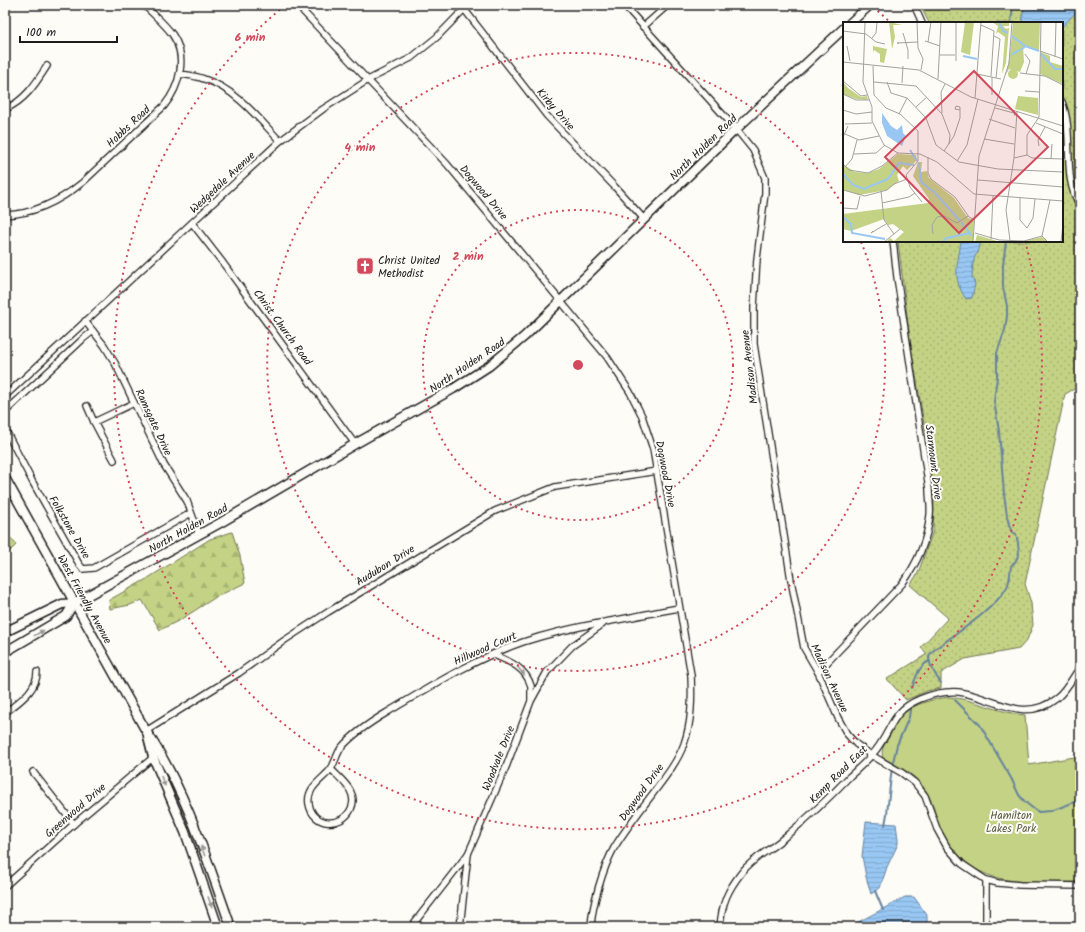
<svg xmlns="http://www.w3.org/2000/svg" width="1085" height="932" viewBox="0 0 1085 932" font-family="Kalam,sans-serif">
<defs>
<pattern id="grass-dots" width="8" height="8" patternUnits="userSpaceOnUse"><rect width="8" height="8" fill="#c4d285"/><path d="M2 2h.1M6 6h.1" fill="none" stroke="#a8b472" stroke-width="1.8" stroke-linecap="round"/></pattern>
<pattern id="forest-firs" width="22" height="20" patternUnits="userSpaceOnUse"><rect width="22" height="20" fill="#c4d285"/><path d="M5 1l3.5 6h-7zM16 11l3.5 6h-7z" fill="#a8b472"/></pattern>
<pattern id="water-rules" width="6" height="5" patternUnits="userSpaceOnUse"><rect width="6" height="5" fill="#98c7f3"/><path d="M0 2.5h6" fill="none" stroke="#82aad0"/></pattern>
</defs>
<rect width="100%" height="100%" fill="#fdfcf7"/>
<filter id="ink" filterUnits="userSpaceOnUse"><feTurbulence type="fractalNoise" baseFrequency=".025" numOctaves="2"/><feDisplacementMap in="SourceGraphic" scale="8" xChannelSelector="R" yChannelSelector="G"/><feConvolveMatrix kernelMatrix="1 2 1 2 8 2 1 2 1" color-interpolation-filters="sRGB"/></filter>
<g filter="url(#ink)">
<path fill="url(#grass-dots)" stroke="#707750" d="M920 5H1080V386L1065 394 1025 584 1031 603 1033 625 1027 640 1019 649 965 659 941 673V688L927 691 906 700 887 679 927 654 921 647 948 618 910 585 918 573 933 531 934 499 928 448 910 340 898 241H1062V23H929Z"/>
<g fill="url(#forest-firs)" stroke="#707750">
<path d="M232 532 240 556 245 583 216 597 180 620 160 630 142 600 130 605 110 609 109 600 145 580 210 539Z"/>
<path d="M5 539H12L16 545 8 553 5 563Z"/>
</g>
<path fill="#c4d285" stroke="#707750" d="M949 697C975 699 998 713 1025 715L1029 765 1080 756V882C1056 882 1020 884 998 878 972 872 951 852 940 828 936 818 934 806 929 796 920 777 901 767 883 758 880 750 885 743 889 737 893 729 897 720 904 713 916 703 934 699 949 697Z"/>
<g fill="url(#water-rules)" stroke="#66839d">
<path d="M1024 5H1080V8L1062 27V23H1022Z"/>
<path d="M961 241H981L978 253 975 256 973 264 972 276 975 284 972 298 966 299C951 277 958 265 961 241Z"/>
<path d="M866 822 896 824 898 839V844L887 867 880 888 871 894 866 877 862 856Z"/>
<path d="M905 897H914L927 915V927H849Z"/>
</g>
<g fill="none" stroke-linecap="round" stroke-linejoin="round">
<g stroke="#66839d" stroke-width="2">
<path d="M1011 23 1013 5"/>
<path d="M941 683C937 678 928 663 929 656 930 653 933 651 935 649 957 633 994 610 1007 587 1010 581 1010 573 1011 566L1015 562 1019 554 1018 543 1016 534 1012 532 1009 525 1007 516 1004 494 999 431 994 401 997 377V353L1005 330 1007 316V306L1003 287V265L1006 241"/>
<path d="M912 688C916 677 919 665 930 661"/>
<path d="M955 700 980 725 1011 778 1019 795 1025 802 1035 810 1039 812 1051 811 1080 800"/>
<path d="M885 825 887 814 892 766 897 745 909 717 910 710"/>
<path d="M875 891 883 910"/>
</g>
<defs>
<g id="minor">
<path d="M297 5 447 164 607 357 630 392 642 416 653 449 691 675C692 698 692 722 684 744 677 763 663 780 651 796 638 813 625 830 614 848 603 868 592 905 591 927"/>
<path d="M461 5 547 116 615 187 644 219"/>
<path d="M624 5 736 129 753 150 765 178V193L757 259 754 307V344L791 580 804 648 818 672 838 718 847 734 856 744 871 755 902 773 915 783 925 796 937 829 947 847 962 864 986 880 998 883 1020 885 1080 886"/>
<path d="M914 5 922 23"/>
<path d="M643 27 668 5"/>
<path d="M180 74C188 75 197 76 204 79 236 89 258 118 280 141"/>
<path d="M1062 102C1075 135 1061 178 1080 205"/>
<path d="M5 109C25 101 36 83 47 66"/>
<path d="M5 215C35 214 60 201 83 182L164 106C180 86 188 57 172 34 164 23 153 14 144 5"/>
<path d="M192 223 223 263 355 444"/>
<path d="M85 321 104 345 115 363 164 465 187 501 199 534"/>
<path d="M5 396 280 141 323 109 368 80 411 58 437 37 468 5"/>
<path d="M87 406 94 422"/>
<path d="M5 412 83 339 93 331"/>
<path d="M5 429 32 481 79 564 83 569 94 568 191 513"/>
<path d="M114 460 94 422 134 403"/>
<path d="M494 655C509 661 526 668 531 686 531 690 531 695 531 699"/>
<path d="M818 672 902 584C917 564 927 541 930 515 931 507 929 498 929 489L897 277 893 241"/>
<path d="M5 713C18 702 37 691 37 672"/>
<path d="M146 731 239 673 285 640 328 612 495 511 555 487 657 471"/>
<path d="M331 769C341 780 359 792 351 809 342 828 313 827 309 804 306 788 322 780 330 770 335 764 336 755 341 748 353 734 371 722 386 713 430 687 474 659 523 642 550 633 577 627 605 622 630 618 654 612 679 608"/>
<path d="M33 772 74 824"/>
<path d="M5 886 74 824 156 755"/>
<path d="M411 927 468 854"/>
<path d="M460 927 468 854 506 767 531 701 547 672 572 646 603 624"/>
<path d="M720 927C722 903 727 891 742 872 754 857 772 849 786 836 809 817 830 797 850 776 859 768 869 759 876 750 893 728 891 711 920 699 932 694 946 691 959 692 994 697 1023 725 1057 698 1067 690 1073 677 1080 667"/>
<path d="M986 927V880"/>
</g>
<g id="secondary">
<path d="M850 23 870 5"/>
<path d="M5 478 146 731C186 790 207 860 231 927"/>
<path d="M5 632 62 604 74 603 220 523 355 444 453 389 489 366 525 336 732 133 844 28"/>
<path d="M5 652 66 616 74 603"/>
<path d="M148 737 153 757 185 832 218 927"/>
</g>
</defs>
<use href="#minor" stroke="#1c1c1c" stroke-width="8"/>
<use href="#secondary" stroke="#1c1c1c" stroke-width="11"/>
<use href="#minor" stroke="#fdfcf7" stroke-width="5.5"/>
<use href="#secondary" stroke="#fdfcf7" stroke-width="8"/>
</g>
<defs><path id="oneway-solid" d="M-6-.8H1V-3.2L6.5 0L1 3.2V.8H-6Z"/></defs>
<g fill="#989794">
<use href="#oneway-solid" transform="translate(39 633) rotate(-29)"/>
<use href="#oneway-solid" transform="translate(521 671) rotate(49)"/>
<use href="#oneway-solid" transform="translate(163 781) rotate(67)"/>
<use href="#oneway-solid" transform="translate(203 851) rotate(-110)"/>
<use href="#oneway-solid" transform="translate(210 902) rotate(70)"/>
</g>
</g>
<g fill="none" stroke="#d1495b" stroke-width="2" stroke-dasharray="2 4">
<circle cx="578" cy="365" r="155"/>
<path d="M861 242A309 309 0 1 1 843 206"/>
<path d="M873 7A464 464 0 0 1 891 23M1025 241A464 464 0 1 1 283 7"/>
</g>
<defs>
<symbol id="church-square" viewBox="-11 -11 22 22"><rect x="-9" y="-9" width="18" height="18" rx="4" fill="#d1495b" stroke="#fdfcf7"/><path d="M-1.2-6h2.4v3.5h3.3v2.4h-3.3V6h-2.4V-.1h-3.3v-2.4h3.3Z" fill="#fff"/></symbol>
</defs>
<g fill-rule="evenodd">
<use href="#church-square" x="355" y="256" width="20" height="20"/>
</g>
<g text-anchor="middle" stroke-width="4" stroke-linejoin="round" paint-order="stroke">
<g font-size="11" fill="#1c1c1c" stroke="#fdfcf7">
<text transform="translate(556 109) rotate(49)" y="4">Kirby Drive</text>
<text transform="translate(128 126) rotate(-43)" y="4">Hobbs Road</text>
<text transform="translate(703 147) rotate(-44)" y="4">North Holden Road</text>
<text transform="translate(222 182) rotate(-43)" y="4">Wedgedale Avenue</text>
<text transform="translate(484 192) rotate(50)" y="4">Dogwood Drive</text>
<text transform="translate(283 327) rotate(54)" y="4">Christ Church Road</text>
<text transform="translate(467 365) rotate(-34)" y="4">North Holden Road</text>
<text transform="translate(749 367) rotate(-97)" y="4">Madison Avenue</text>
<text transform="translate(154 422) rotate(65)" y="4">Ramsgate Drive</text>
<text transform="translate(934 462) rotate(83)" y="4">Starmount Drive</text>
<text transform="translate(666 474) rotate(79)" y="4">Dogwood Drive</text>
<text transform="translate(70 527) rotate(60)" y="4">Folkstone Drive</text>
<text transform="translate(188 528) rotate(-29)" y="4">North Holden Road</text>
<text transform="translate(385 565) rotate(-32)" y="4">Audubon Drive</text>
<text transform="translate(85 599) rotate(61)" y="4">West Friendly Avenue</text>
<text transform="translate(485 648) rotate(-24)" y="4">Hillwood Court</text>
<text transform="translate(830 678) rotate(65)" y="4">Madison Avenue</text>
<text transform="translate(498 758) rotate(-68)" y="4">Woodvale Drive</text>
<text transform="translate(838 774) rotate(-45)" y="4">Kemp Road East</text>
<text transform="translate(641 792) rotate(-54)" y="4">Dogwood Drive</text>
<text transform="translate(75 810) rotate(-41)" y="4">Greenwood Drive</text>
</g>
<g font-size="11" fill="#1c1c1c" stroke="#fdfcf7" text-anchor="start">
<text x="378" y="264">Christ United<tspan x="378" dy="13">Methodist</tspan></text>
</g>
<g font-size="11" fill="#575c41" stroke="#fdfcf7">
<text x="1011" y="819">Hamilton<tspan x="1011" dy="13">Lakes Park</tspan></text>
</g>
</g>
<g transform="translate(843 22)">
<rect width="220" height="220" fill="#fdfcf7"/>
<path d="M75 140H79L78 150 84 149 86 156 111 176 125 196 131 198 130 220H43L47 216 51 219 61 210 50 202 45 203 41 197 8 209 0 207V192L85 181 86 177 70 154Z" fill="#c4d285"/>
<path d="M46 0 59 3H50L52 15 49 27ZM122 0H131L127 33 118 30ZM149 0H166V4H160L163 7 166 6 163 41 159 52 162 15 155 10 153 12 155 4ZM180 23 181 40 177 50 166 47 163 53 168 27ZM30 24 44 27 41 41 37 40V32L31 28 30 31ZM175 74 195 76V93L172 87Z" fill="#c4d285"/>
<path d="M170 0H197L196 29 182 24 172 32H167ZM198 30 207 34V40L220 44V62L197 52ZM165 52a5 5 0 1 1 10 0a5 5 0 1 1-10 0ZM0 60 5 66 18 75 24 74 25 78 13 77 0 72ZM55 132 73 133 74 138 64 148 60 144 54 153 56 159 44 168 16 173 1 168 0 142 12 150 25 151 36 147ZM134 213 154 219H180L199 215 205 220H132Z" fill="#c4d285"/>
<path d="M39 91 48 104 54 108 59 103 60 111 63 114 59 124 44 114 39 101Z" fill="#98c7f3"/>
<path fill="none" stroke="#98c7f3" stroke-width="2" d="M156 0 160 9 165 11M169 14 182 24 196 29M198 32 212 47H220M168 33 182 25M120 34 134 37M67 128 74 139M76 141 78 160 92 171 117 199M0 152 10 163 21 167 45 157 56 141 71 143M0 195 8 202 9 211 42 217M118 200 129 214M99 220 104 216 127 211"/>
<path fill="none" stroke="#a3a29f" stroke-width="1" d="M22 0 20 60 29 85V99L41 123 55 131M74 0 75 26 80 37 78 48M138 3 151 9 148 54M0 9 23 12 33 20 42 22M60 11 65 28V37M151 14 157 17 153 56M29 16 33 11 34 0M82 19 97 24M85 20 88 0M56 21H54L75 20M4 24 7 39M197 29 220 37M182 32 187 39 183 52M97 33H112M212 35 213 0M113 39V0M0 40 76 48 128 75 220 104M30 44 31 73 43 86 57 92 75 109V139L63 153 67 165 79 180M177 51 202 54 220 63M134 52 158 57M95 57 98 0M0 59 18 74 24 73M31 60 73 64 99 92 107 113 106 122M44 60 48 71 64 76 83 96 93 123 116 140 155 147 220 150M59 61 60 44M182 69 196 70M0 72 13 78H26M149 73V55M132 76 138 0M73 85 84 75M152 86 171 91 172 94M0 88 13 92 29 90M99 91 98 70 102 62M56 92 64 76M146 97 172 106M193 101 220 112M2 102 29 101M2 112 16 118 36 114M0 115 5 104M141 117 171 122M196 124 195 118 202 105M101 129 111 114 117 96V85L113 84 112 87 117 88M11 132 33 131 42 123M184 133V113L196 95 198 0M184 133 189 136 220 137M85 135V151L88 157 112 175 126 195 132 198M171 136 184 133M208 137 209 122M114 139 124 123 135 77M0 142 6 148 25 151 39 144 55 131 77 132 94 140 131 172 220 179M2 145 9 137 14 118M135 158 220 165M0 168 22 174 44 168 51 162 64 157M38 169 41 198 51 212M177 176V198L184 206M39 181 66 175 72 171M0 186 14 187 17 174M184 206 190 196 192 177M30 209 28 211 43 202M132 211 156 218 181 219 199 214 205 220M90 212 89 203 94 195 101 194 114 201 125 194M199 214 207 178M148 217 150 174M167 218 163 188 171 136 174 89M41 220 57 207M130 220 136 134 166 41 169 0M218 220 220 202"/>
<path fill="#d1495b" fill-opacity="0.15" stroke="#d1495b" stroke-width="2" d="M131 49 205 125 116 211 42 135Z"/>
<rect width="220" height="220" fill="none" stroke="#1c1c1c" stroke-width="2"/>
</g>
<circle cx="578" cy="365" r="6" fill="#d1495b" stroke="#fdfcf7" stroke-width="2"/>
<g font-size="12" text-anchor="middle" font-weight="bold" fill="#d1495b" stroke="#fdfcf7" stroke-width="4" stroke-linejoin="round" paint-order="stroke">
<text x="250" y="41">6 min</text>
<text x="360" y="151">4 min</text>
<text x="468" y="260">2 min</text>
</g>
<rect width="1085" height="932" fill="none" stroke="#fdfcf7" stroke-width="20"/>
<rect x="10" y="10" width="1065" height="912" fill="none" stroke="#1c1c1c" stroke-width="1.5" filter="url(#ink)"/>
<path d="M20 36v6h97v-6" fill="none" stroke="#1c1c1c" stroke-width="2"/>
<text x="26" y="36" font-size="12" fill="#1c1c1c" stroke="#fdfcf7" stroke-width="3" paint-order="stroke">100 m</text>
</svg>
